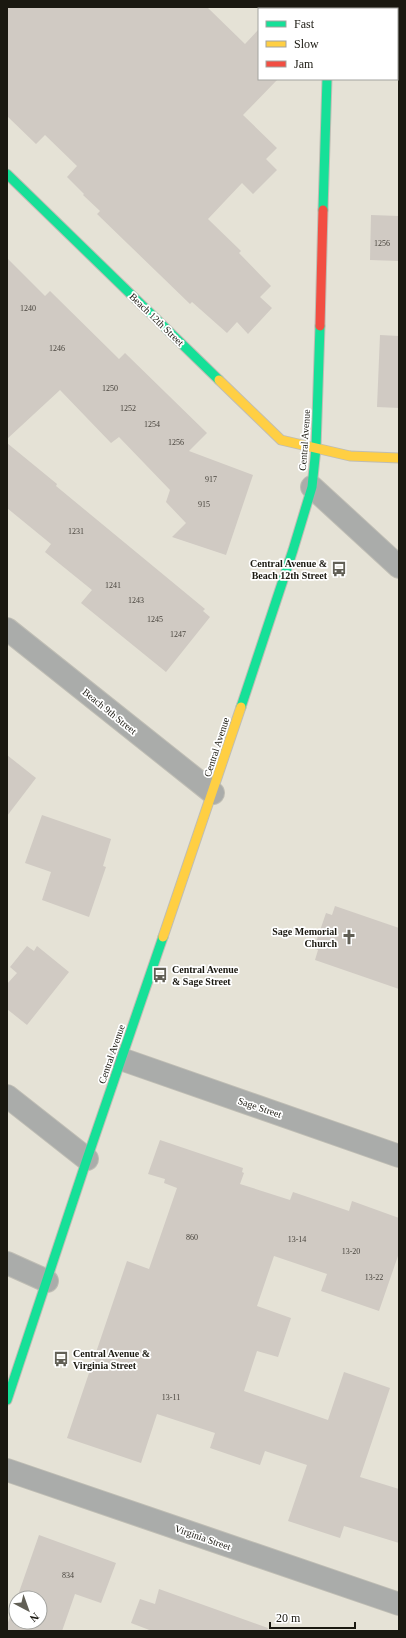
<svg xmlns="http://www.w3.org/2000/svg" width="406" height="1638" viewBox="0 0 406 1638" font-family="'Times New Roman',serif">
<rect width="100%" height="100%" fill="#e5e2d6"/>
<g fill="#d0cac3">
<path d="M7 7H207L245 44 259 29V79H278L243 115 277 148 266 159 277 170 253 194 242 183 208 219 241 251 239 253 271 286 260 297 272 308 248 334 237 322 227 333 192 302 190 304 97 214 100 211 83 195 84 194 67 177 77 166 45 135 36 144 7 116Z"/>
<path d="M371 215 399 216V261L370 260Z"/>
<path d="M7 258 45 296 50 291 119 359 125 353 207 433 189 451 253 475 226 555 172 537 186 523 166 502 170 490 119 437 111 443 60 390 7 439Z"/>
<path d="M380 335 399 336V408L377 407Z"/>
<path d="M7 443 57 484 56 486 205 609 203 611 210 617 166 672 81 603 92 590 45 552 51 544 7 508Z"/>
<path d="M7 755 36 778 7 816Z"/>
<path d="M42 815 111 839 103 866 106 867 89 917 42 900 51 872 25 863Z"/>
<path d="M335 906 399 928V989L315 960 318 950 314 948 326 913 332 915Z"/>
<path d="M27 946 34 951 37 946 69 972 27 1025 7 1009V984L17 973 10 967Z"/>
<path d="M160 1140 243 1168 242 1172 244 1173 240 1184 290 1200 293 1192 349 1211 352 1201 399 1218V1253L379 1311 321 1291 327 1274 274 1256 257 1306 291 1318 278 1357 257 1351 244 1391 328 1420 344 1372 390 1388 360 1477 399 1489V1543L344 1526 340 1538 288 1521 307 1465 265 1451 260 1465 210 1448 215 1433 157 1414 141 1463 67 1438 127 1261 149 1269 177 1188 164 1183 165 1179 148 1174Z"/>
<path d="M39 1535 116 1563 101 1603 75 1594 62 1631H7V1625L16 1600V1622H40V1598H17Z"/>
<path d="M159 1589 268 1628 267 1631H152L131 1623 140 1599 155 1604Z"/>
</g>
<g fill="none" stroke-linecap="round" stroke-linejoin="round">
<defs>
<g id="street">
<path d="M312 487 399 567"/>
<path d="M7 629 213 793"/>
<path d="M121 1059 399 1156"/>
<path d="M7 1096 87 1159"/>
<path d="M7 1263 47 1281"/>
<path d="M7 1470 399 1604"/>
</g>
<g id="fast">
<path d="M330 7V9"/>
<path d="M7 174 219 380"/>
<path d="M323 210 327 79"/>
<path d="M241 707 293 550 312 487 316 448 320 326"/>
<path d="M7 1400 87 1159 163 937"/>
</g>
<g id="slow">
<path d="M219 380 281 440 350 456 399 458"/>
<path d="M163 937 241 707"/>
</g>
<path id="jam" d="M320 326 323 210"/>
</defs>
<use href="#street" stroke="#bfbdb4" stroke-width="24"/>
<use href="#fast" stroke="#bfbdb4" stroke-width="11"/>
<use href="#slow" stroke="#bfbdb4" stroke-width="11"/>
<use href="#jam" stroke="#bfbdb4" stroke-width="11"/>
<use href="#street" stroke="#aaacaa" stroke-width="22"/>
<use href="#fast" stroke="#16e098" stroke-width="9"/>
<use href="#slow" stroke="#ffcf43" stroke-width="9"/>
<use href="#jam" stroke="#f24e42" stroke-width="9"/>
</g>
<defs>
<symbol id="bus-bare" viewBox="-9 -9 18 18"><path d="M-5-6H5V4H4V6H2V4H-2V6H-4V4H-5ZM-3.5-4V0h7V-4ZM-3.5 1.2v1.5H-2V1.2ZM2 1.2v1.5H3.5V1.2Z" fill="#615f55" stroke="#fff" stroke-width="2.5" paint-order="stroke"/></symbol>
<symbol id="church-bare" viewBox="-9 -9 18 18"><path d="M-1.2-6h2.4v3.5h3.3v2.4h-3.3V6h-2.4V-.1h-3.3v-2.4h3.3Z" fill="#615f55" stroke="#fff" stroke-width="2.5" paint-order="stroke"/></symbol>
</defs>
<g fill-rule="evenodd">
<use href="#bus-bare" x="328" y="558" width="22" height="22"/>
<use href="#church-bare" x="338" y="926" width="22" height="22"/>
<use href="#bus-bare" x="149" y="964" width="22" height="22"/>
<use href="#bus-bare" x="50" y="1348" width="22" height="22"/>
</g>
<g text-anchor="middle" stroke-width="3.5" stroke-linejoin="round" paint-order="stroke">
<g font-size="8" fill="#48443d">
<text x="382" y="246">1256</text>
<text x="28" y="311">1240</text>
<text x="57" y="351">1246</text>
<text x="110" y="391">1250</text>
<text x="128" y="411">1252</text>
<text x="152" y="427">1254</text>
<text x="176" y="445">1256</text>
<text x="211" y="482">917</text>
<text x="204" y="507">915</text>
<text x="76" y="534">1231</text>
<text x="113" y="588">1241</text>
<text x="136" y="603">1243</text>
<text x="155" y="622">1245</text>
<text x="178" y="637">1247</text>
<text x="192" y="1240">860</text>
<text x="297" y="1242">13-14</text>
<text x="351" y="1254">13-20</text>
<text x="374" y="1280">13-22</text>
<text x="171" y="1400">13-11</text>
<text x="68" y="1578">834</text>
</g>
<g font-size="10" fill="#1a1810" stroke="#fff">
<text transform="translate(157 319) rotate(44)" y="4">Beach 12th Street</text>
<text transform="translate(304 440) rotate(-86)" y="4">Central Avenue</text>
<text transform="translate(110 711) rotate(39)" y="4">Beach 9th Street</text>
<text transform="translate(216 747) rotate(-72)" y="4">Central Avenue</text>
<text transform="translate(111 1054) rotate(-71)" y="4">Central Avenue</text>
<text transform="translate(260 1107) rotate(19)" y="4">Sage Street</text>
<text transform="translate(203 1537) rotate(19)" y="4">Virginia Street</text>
</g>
<g font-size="10" font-weight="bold" fill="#1a1810" stroke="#fff" text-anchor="end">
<text x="327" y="567">Central Avenue &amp;<tspan x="327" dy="12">Beach 12th Street</tspan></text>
<text x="337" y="935">Sage Memorial<tspan x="337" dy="12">Church</tspan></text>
<text x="172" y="973" text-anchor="start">Central Avenue<tspan x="172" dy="12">&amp; Sage Street</tspan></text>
<text x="73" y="1357" text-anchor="start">Central Avenue &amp;<tspan x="73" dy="12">Virginia Street</tspan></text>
</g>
</g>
<rect width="406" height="1638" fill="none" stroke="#1a1810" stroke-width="16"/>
<rect x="258" y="8" width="140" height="72" fill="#ffffff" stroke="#a3a39f"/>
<rect x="266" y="21" width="20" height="6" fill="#16e098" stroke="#a3a39f"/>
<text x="294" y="28" font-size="12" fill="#1a1810">Fast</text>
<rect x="266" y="41" width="20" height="6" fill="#ffcf43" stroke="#a3a39f"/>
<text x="294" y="48" font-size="12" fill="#1a1810">Slow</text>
<rect x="266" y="61" width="20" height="6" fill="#f24e42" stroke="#a3a39f"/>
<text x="294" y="68" font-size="12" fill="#1a1810">Jam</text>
<g transform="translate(28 1610) rotate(139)"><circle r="19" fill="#ffffff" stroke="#a3a39f"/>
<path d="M0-3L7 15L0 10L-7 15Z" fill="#615f55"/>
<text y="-6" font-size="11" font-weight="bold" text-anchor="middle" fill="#1a1810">N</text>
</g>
<path d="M270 1622v6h85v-6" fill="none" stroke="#1a1810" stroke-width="2"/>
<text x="276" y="1622" font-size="12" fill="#1a1810" stroke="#ffffff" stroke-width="3" paint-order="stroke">20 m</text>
</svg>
